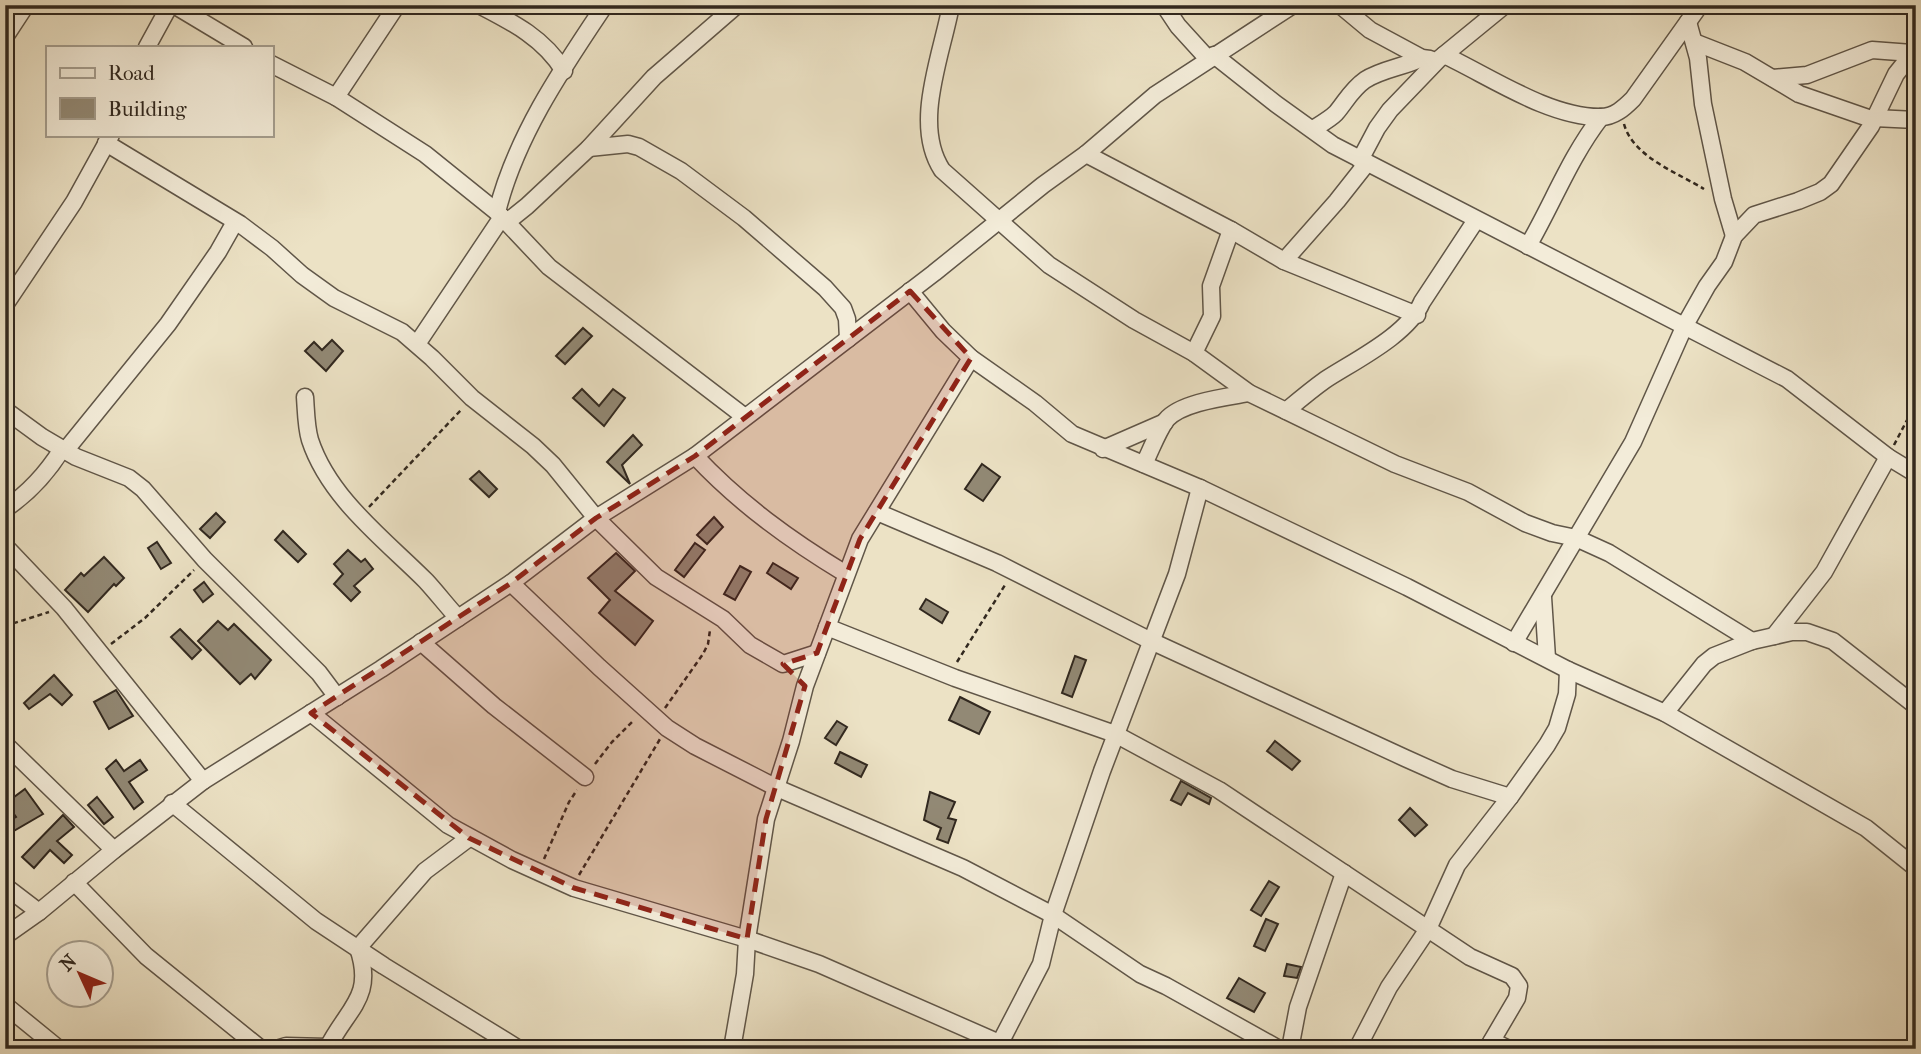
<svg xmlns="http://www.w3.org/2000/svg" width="1921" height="1054" viewBox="0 0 1921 1054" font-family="'IM FELL French Canon',serif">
<rect width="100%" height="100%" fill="#ece2c5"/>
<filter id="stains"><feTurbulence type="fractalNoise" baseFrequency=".00286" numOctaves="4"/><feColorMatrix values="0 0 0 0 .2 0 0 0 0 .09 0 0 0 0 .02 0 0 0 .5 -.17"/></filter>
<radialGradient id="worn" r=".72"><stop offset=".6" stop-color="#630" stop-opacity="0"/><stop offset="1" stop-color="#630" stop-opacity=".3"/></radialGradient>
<g fill="#928975" stroke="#31281f" stroke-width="2">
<path d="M583 328 592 336 565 364 556 356Z"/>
<path d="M332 340 343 351 326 371 305 351 314 342 322 350Z"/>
<path d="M582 389 599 406 613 389 625 398 604 426 573 398Z"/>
<path d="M633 435 642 445 622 465 630 484 607 462Z"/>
<path d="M982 464 1000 477 983 501 965 489Z"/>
<path d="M479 471 497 489 489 497 470 479Z"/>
<path d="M216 513 225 522 210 538 200 529Z"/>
<path d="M714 517 723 527 707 544 697 535Z"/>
<path d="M283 531 306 554 298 562 275 540Z"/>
<path d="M157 542 171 563 161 569 148 548Z"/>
<path d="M695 543 705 550 684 577 675 570Z"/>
<path d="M348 550 361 562 365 559 373 569 354 586 360 592 351 601 334 584 343 574 334 564Z"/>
<path d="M616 553 635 571 615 591 653 621 635 645 599 613 610 600 588 578Z"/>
<path d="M104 557 124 578 116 586 114 584 88 612 65 590 81 573 84 576Z"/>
<path d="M773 563 798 578 791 589 767 573Z"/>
<path d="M740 566 751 572 735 600 724 594Z"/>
<path d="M204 582 213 594 203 602 194 590Z"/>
<path d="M926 599 948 612 942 623 920 609Z"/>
<path d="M218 621 228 630 234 624 271 660 255 679 251 674 240 684 198 641Z"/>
<path d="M180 629 201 650 192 659 171 637Z"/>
<path d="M1075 656 1086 660 1072 697 1062 693Z"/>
<path d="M54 675 72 695 62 705 50 694 29 709 24 703Z"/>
<path d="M116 690 133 716 109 729 94 702Z"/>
<path d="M960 697 990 712 979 734 949 720Z"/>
<path d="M837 721 847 727 836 745 825 738Z"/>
<path d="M1275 741 1300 761 1292 770 1267 751Z"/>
<path d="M840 752 867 765 861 777 835 763Z"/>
<path d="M116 760 124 771 140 760 147 770 129 782 143 802 134 809 106 769Z"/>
<path d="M1181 781 1211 798 1209 804 1188 793 1181 805 1171 800Z"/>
<path d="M25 789 43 814 5 836V823L16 817 6 803Z"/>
<path d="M930 792 955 802 948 818 956 820 948 843 937 839 941 828 924 820Z"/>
<path d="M97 797 113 817 104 824 88 805Z"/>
<path d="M1410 808 1427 825 1415 836 1399 820Z"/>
<path d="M63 815 74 827 57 841 72 855 64 863 50 850 34 868 22 857Z"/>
<path d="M1269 881 1279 887 1261 916 1251 910Z"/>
<path d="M1266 919 1278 924 1265 951 1254 946Z"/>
<path d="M1287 964 1301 967 1297 978 1284 976Z"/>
<path d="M1239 978 1265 993 1254 1012 1227 998Z"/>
</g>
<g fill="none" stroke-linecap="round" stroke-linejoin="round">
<defs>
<g id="street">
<path d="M174 5 244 47"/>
<path d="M479 5C512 22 544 38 564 71"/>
<path d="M951 5C942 55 912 124 942 170L1049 265 1134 320 1194 353 1249 393 1395 464 1468 492 1525 523 1552 533 1576 538 1609 553 1752 641"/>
<path d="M1164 5 1178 26 1208 59"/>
<path d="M1340 5 1370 30 1422 58 1430 59"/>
<path d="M1688 22 1698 58 1703 104 1723 199 1734 236"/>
<path d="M5 37 26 5"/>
<path d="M1694 42 1745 62 1799 94 1874 120"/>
<path d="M147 47 170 5"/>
<path d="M1214 55 1276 104 1333 145 1787 379 1888 457 1916 474"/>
<path d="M1444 55C1489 76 1550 118 1601 117 1614 117 1624 108 1633 99L1700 5"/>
<path d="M271 64 336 97 425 154 497 212 549 267 745 417"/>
<path d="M1773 78 1807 75 1872 50 1912 53"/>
<path d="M336 97 397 5"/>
<path d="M1874 118 1916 120"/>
<path d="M1313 129C1321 124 1330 119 1336 113 1346 101 1352 89 1365 80 1382 69 1404 67 1422 58"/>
<path d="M106 143 240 224 272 248 302 275 334 298 402 332 432 358 472 398 533 446 553 465 596 518 656 577 723 619 750 645 783 664 817 653"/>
<path d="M589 148 628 144 639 147 681 171 744 218 825 288 843 308 847 319 848 339"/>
<path d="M1086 154 1231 230 1284 261 1417 315"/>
<path d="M1360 160 1377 128 1390 110 1439 59 1505 5"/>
<path d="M497 212C516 136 562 69 605 5"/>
<path d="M507 222 527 206 589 148 654 77 737 5"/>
<path d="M1528 246C1553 203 1570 157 1601 117"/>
<path d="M1284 261 1337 201 1367 163"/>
<path d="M910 291 943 331 971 358 1035 403 1072 434 1200 488 1407 587 1568 670 1665 713 1866 828 1916 868"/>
<path d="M5 305 74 202 111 135"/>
<path d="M417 344 502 217"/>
<path d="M1194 353 1212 316 1211 286 1231 230"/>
<path d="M305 397C306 410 306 427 310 440 329 498 384 539 426 581 437 593 447 606 458 618"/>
<path d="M5 410 42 437 76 457 129 478 143 489 205 560 319 673 337 697"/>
<path d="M1286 411C1298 401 1311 390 1325 380 1354 361 1408 335 1422 302L1476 220"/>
<path d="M1103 449 1165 422"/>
<path d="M65 451 168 324 218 252 235 222"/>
<path d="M695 456C740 504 790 540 846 574"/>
<path d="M1144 464C1151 450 1157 433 1166 420 1181 402 1227 397 1249 393"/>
<path d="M5 509C29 493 47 473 62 449"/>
<path d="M877 512 997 563 1151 641 1405 758 1452 779 1510 797"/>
<path d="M5 546 64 608 203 781"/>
<path d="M511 583 599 667 667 728 695 746 777 788 963 868 1053 915 1140 974 1166 986 1279 1049"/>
<path d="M1543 597 1547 658"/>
<path d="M827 627 955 678 1115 734 1219 790 1470 957 1512 976 1519 986 1517 998 1487 1049"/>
<path d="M1774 636 1824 572 1888 457"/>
<path d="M421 642 494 706 585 777"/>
<path d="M1514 643 1633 442 1685 325 1707 286 1724 262 1734 236 1754 215 1798 201 1820 192 1831 184 1871 126 1896 74 1916 49"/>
<path d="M311 713 448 825 512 860 574 888 747 939 819 964 1013 1049"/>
<path d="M1665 713 1704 664 1714 656 1752 641 1792 632H1807L1833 641 1916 706"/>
<path d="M5 744 114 850"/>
<path d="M172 803 316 921 384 966 519 1049"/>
<path d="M74 882 146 956 261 1049"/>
<path d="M5 886 39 912"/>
<path d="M5 936 39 912 114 850 203 781 381 669 511 583 596 518 695 456 934 273 1043 185 1086 154 1155 95 1293 5"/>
<path d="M5 1005 59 1049"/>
<path d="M1492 1041 1509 1049"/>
<path d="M1000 1043 1041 964 1053 915 1102 771 1177 574 1200 488"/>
<path d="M276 1049 286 1046 327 1047"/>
<path d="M327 1049C347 1008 375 998 358 948L425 871 469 838"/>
<path d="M732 1049 745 974 747 939 766 819 791 741 805 686 860 539 971 358"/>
<path d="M1290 1049 1298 1007 1344 873"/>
<path d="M1357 1049 1389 987 1428 929 1457 865 1510 797 1547 745 1557 728 1567 694 1568 670"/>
</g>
</defs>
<use href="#street" stroke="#605648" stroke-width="19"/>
<g stroke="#31281f" stroke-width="2.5" stroke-dasharray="5 3.5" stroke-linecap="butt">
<path d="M1624 124C1633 157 1678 173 1704 189"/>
<path d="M1894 445 1916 403"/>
<path d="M369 507 461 410"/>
<path d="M5 626 49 612"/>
<path d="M111 644 145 618 194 570"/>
<path d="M957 662 1005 585"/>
<path d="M665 708 703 654 708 644 710 630"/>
<path d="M595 764 612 742 634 720"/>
<path d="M544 859 569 802 577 790"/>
<path d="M579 875 660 739"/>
</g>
<use href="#street" stroke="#f3ecd9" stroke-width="16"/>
</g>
<path fill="#8f2418" fill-opacity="0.2" stroke="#8f2418" stroke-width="5" stroke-dasharray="14 9" stroke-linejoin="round" d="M910 291 971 358 860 539 817 653 783 664 805 686 766 819 747 939 574 888 469 838 311 713 511 583 596 518 695 456Z"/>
<rect width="1921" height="1054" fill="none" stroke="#ece2c5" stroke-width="28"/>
<rect x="7" y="7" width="1907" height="1040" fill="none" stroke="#31281f" stroke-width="3.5"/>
<rect x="14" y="14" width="1893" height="1026" fill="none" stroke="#31281f" stroke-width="2"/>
<rect x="46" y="46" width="228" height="91" fill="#f3ecd9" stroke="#a59e8f" stroke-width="2"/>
<rect x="60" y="68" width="35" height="10" fill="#f3ecd9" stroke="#a59e8f" stroke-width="2"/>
<text x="108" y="80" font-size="21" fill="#31281f">Road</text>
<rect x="60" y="98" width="35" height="21" fill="#928975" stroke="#a59e8f" stroke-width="2"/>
<text x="108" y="116" font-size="21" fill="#31281f">Building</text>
<g transform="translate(80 974) rotate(314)"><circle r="33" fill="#f3ecd9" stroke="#a59e8f" stroke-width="2"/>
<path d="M0-5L12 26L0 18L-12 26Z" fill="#8f2418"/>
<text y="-10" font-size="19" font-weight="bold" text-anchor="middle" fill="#31281f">N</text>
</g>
<rect width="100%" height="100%" filter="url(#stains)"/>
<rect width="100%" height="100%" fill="url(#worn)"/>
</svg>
